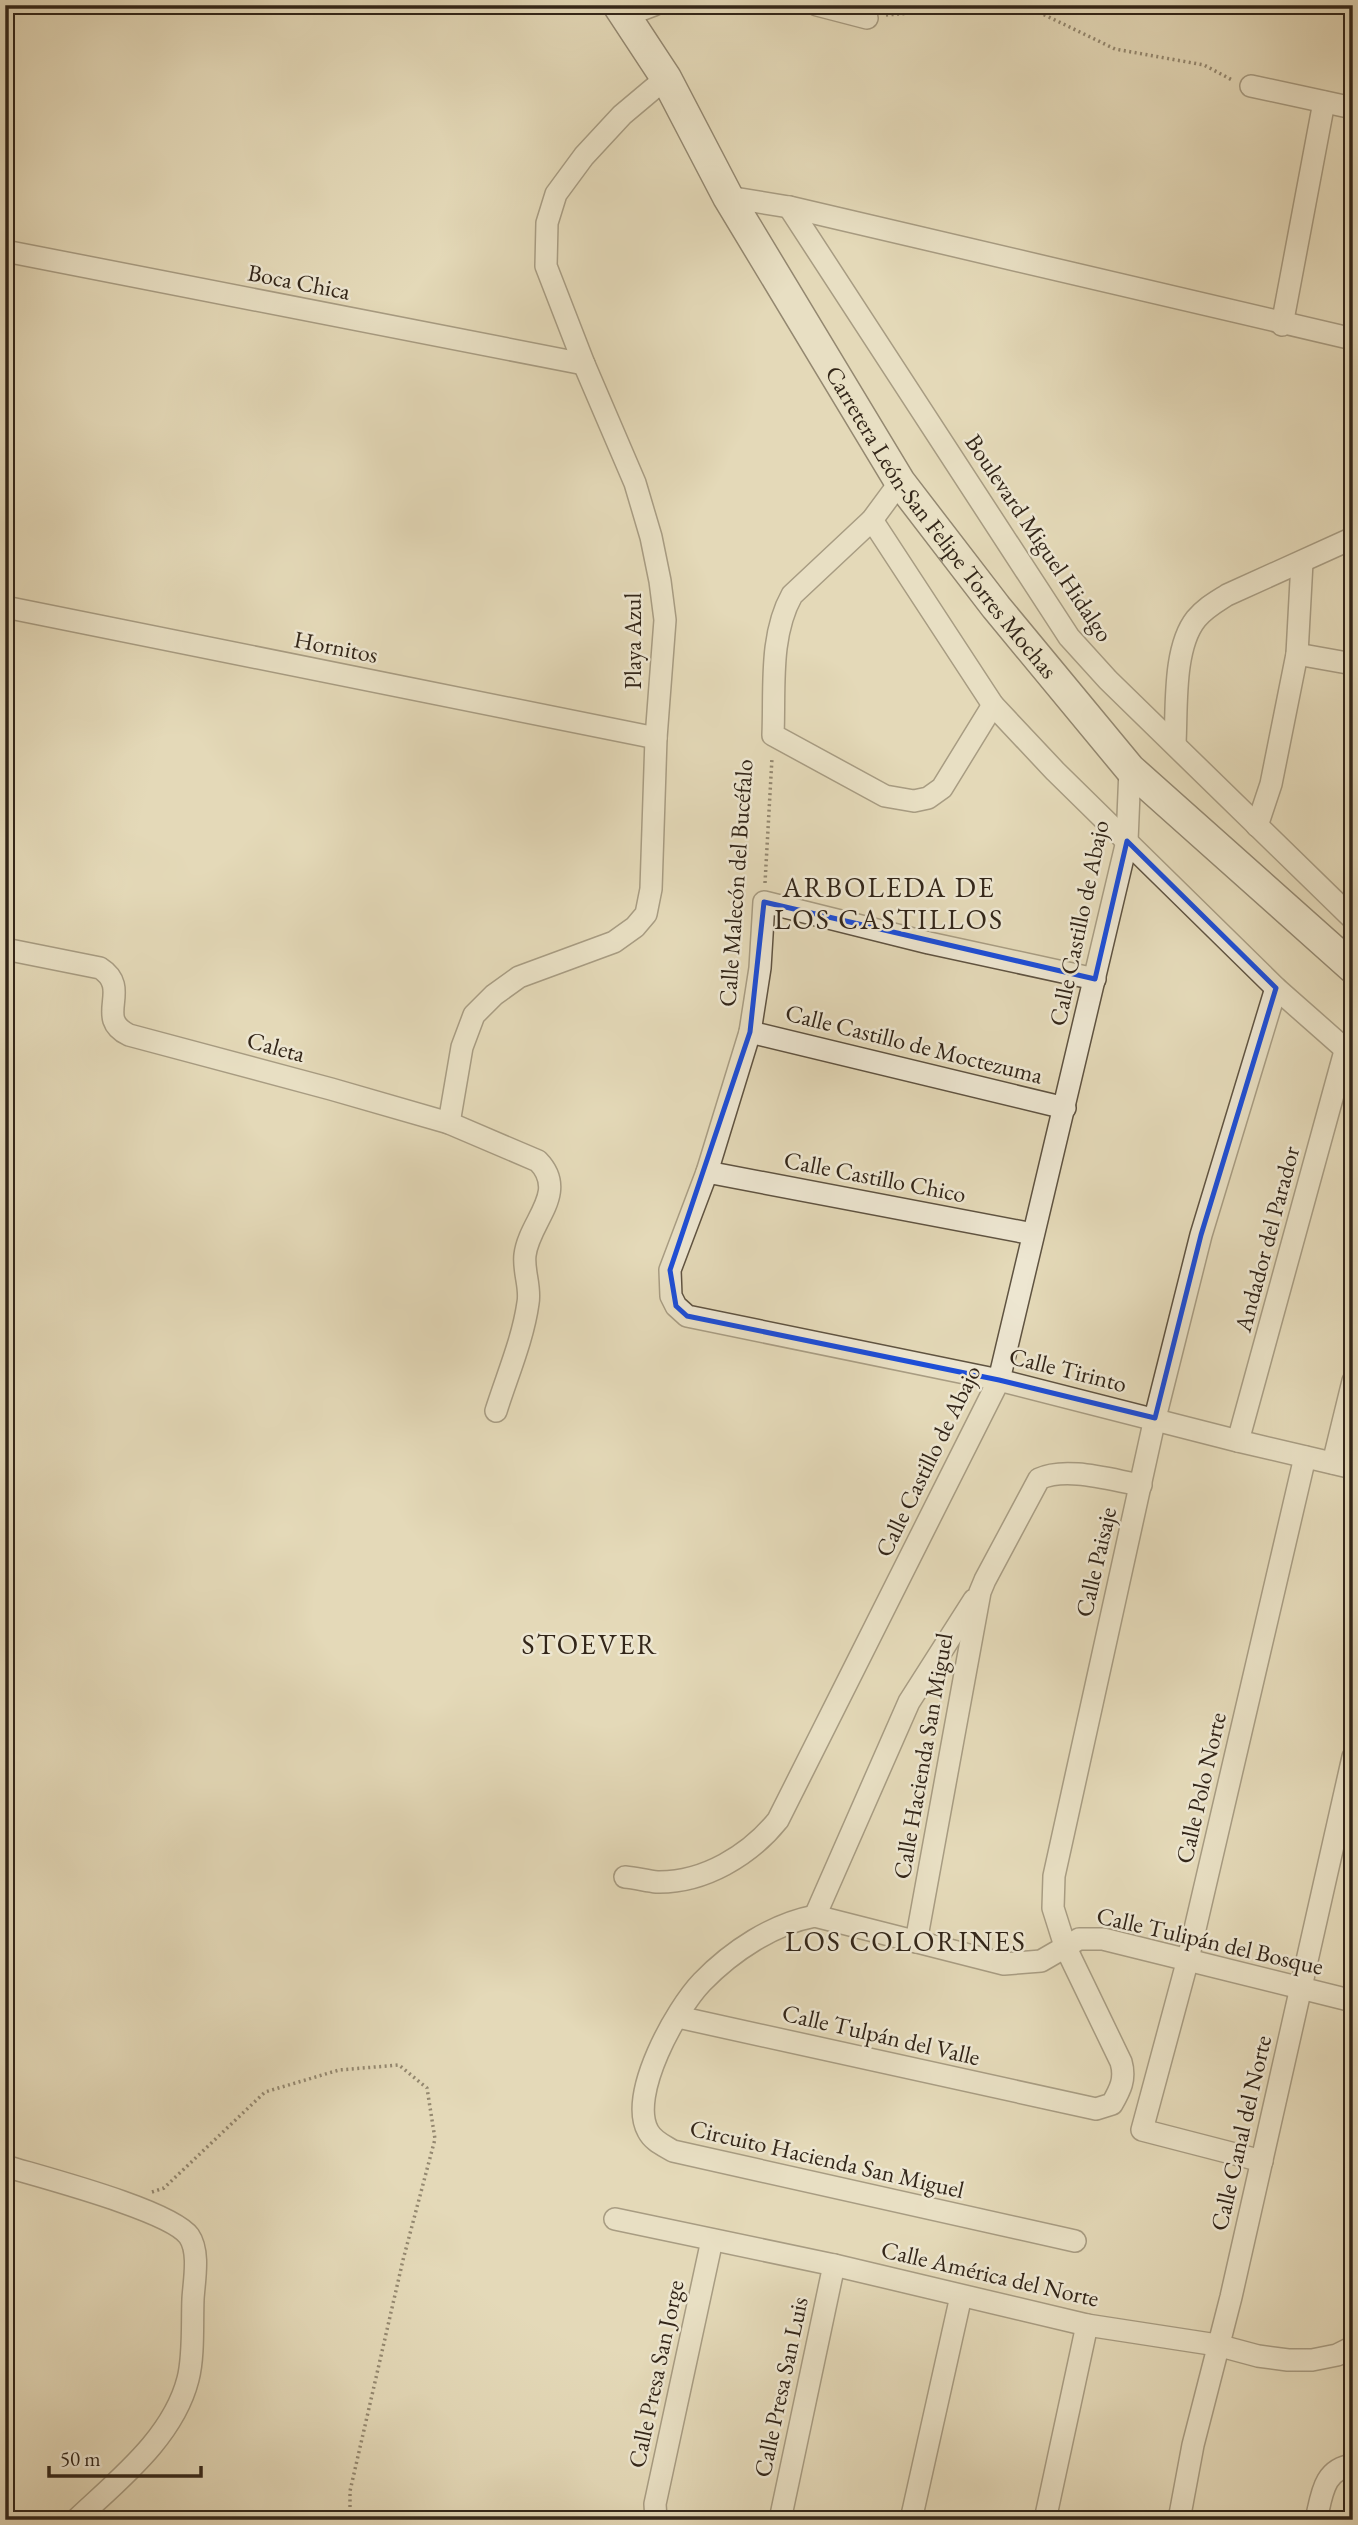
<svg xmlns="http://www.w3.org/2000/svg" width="1358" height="2525" viewBox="0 0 1358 2525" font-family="'EB Garamond',serif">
<rect width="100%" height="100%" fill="#e4d9b8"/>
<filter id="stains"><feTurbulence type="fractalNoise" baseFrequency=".00286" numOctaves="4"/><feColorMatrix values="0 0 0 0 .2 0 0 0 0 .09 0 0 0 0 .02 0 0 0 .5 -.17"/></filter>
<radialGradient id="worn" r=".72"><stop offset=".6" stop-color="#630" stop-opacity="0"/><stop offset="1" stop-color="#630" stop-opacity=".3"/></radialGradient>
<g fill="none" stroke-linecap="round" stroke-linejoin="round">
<defs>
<g id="minor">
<path d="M817 5 867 18"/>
<path d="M625 16 654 5"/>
<path d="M1251 86 1353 108"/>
<path d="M728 197 789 207 1353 339"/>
<path d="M789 207 1069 637 1108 680 1353 919"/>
<path d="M5 251 584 364"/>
<path d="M1282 325 1324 102"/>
<path d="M900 482 872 520 792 595C769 636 775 689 773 735L885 796 914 801 928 798 942 788 993 705"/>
<path d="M872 520 993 705 1055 771 1276 988 1353 1056"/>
<path d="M5 607 656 738"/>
<path d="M1297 654 1353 664"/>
<path d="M1175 743C1177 707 1173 648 1196 619 1205 608 1216 602 1227 595L1353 538"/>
<path d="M1257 826 1271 784 1297 654 1302 562"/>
<path d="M5 949 100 968C133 989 93 1018 129 1035L331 1089 449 1123 538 1161C569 1193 529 1221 525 1255 523 1271 531 1287 528 1303 523 1339 507 1376 496 1411"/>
<path d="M1095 979 929 943 764 902 760 968 750 1032 707 1172 670 1270 671 1296 676 1306 687 1316 999 1380 1238 1441 1353 1468"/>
<path d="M750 1032 1065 1108"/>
<path d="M449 1123 462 1047 474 1015 494 995 519 977 614 942 635 927 646 914 651 889 656 738 665 620 660 581 651 537 635 483 584 364 546 266 547 223 556 194 584 156 622 115 666 78"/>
<path d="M707 1172 1033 1234"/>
<path d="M1238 1441 1345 1051"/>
<path d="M1333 1463 1353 1381"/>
<path d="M625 1877C636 1878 647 1881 657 1882 704 1883 750 1855 778 1820L999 1380 1127 841 1130 769"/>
<path d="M815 1916 909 1702 974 1600"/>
<path d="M916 1942 980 1592 985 1580 1039 1479C1066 1466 1111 1480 1141 1485"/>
<path d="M678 2017 1096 2109 1112 2104C1120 2090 1126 2079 1121 2062L1065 1946 1053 1908 1054 1876 1155 1418 1201 1235 1276 988"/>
<path d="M1262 2161 1142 2130 1188 1959 1305 1457"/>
<path d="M5 2166C41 2177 170 2210 189 2236 200 2252 194 2281 193 2299 192 2324 194 2356 188 2379 173 2438 118 2480 76 2520"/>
<path d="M615 2219 834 2265 1087 2325 1217 2345 1258 2356 1288 2360H1312L1337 2355 1353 2347"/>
<path d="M1075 2241 673 2151C663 2145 653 2141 648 2131 628 2095 676 2009 702 1982 732 1951 773 1924 815 1916L1004 1964 1041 1961 1079 1939H1103L1353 2001"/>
<path d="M656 2520 655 2504 712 2240"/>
<path d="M780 2520 834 2265"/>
<path d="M911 2520 961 2296"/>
<path d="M1045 2520 1087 2325"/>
<path d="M1179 2520 1193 2445 1231 2297 1353 1757"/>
<path d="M1316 2520C1322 2495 1323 2469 1353 2465"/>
</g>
<g id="secondary">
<path id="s1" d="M618 5 666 78 728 197 900 482 996 607 1130 769 1353 968"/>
</g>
</defs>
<use href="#minor" stroke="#5f5341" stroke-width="24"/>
<use href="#secondary" stroke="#332619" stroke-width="33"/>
<g stroke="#332619" stroke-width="3.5" stroke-dasharray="2 3.5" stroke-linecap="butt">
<path d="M1024 5 1115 49 1204 65 1234 81"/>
<path d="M886 15 1012 5"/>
<path d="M765 883 772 758"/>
<path d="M152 2192 164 2188 265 2092 339 2070 399 2065 427 2088 435 2139 403 2260 350 2491V2520"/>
</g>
<use href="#minor" stroke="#ede6d1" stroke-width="21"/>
<use href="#secondary" stroke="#ede6d1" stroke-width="30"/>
</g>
<path d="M0 0H1358V2525H0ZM1127 841 1276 988 1201 1235 1155 1418 999 1380 687 1316 676 1306 670 1270 750 1032 764 902 1095 979Z" fill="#e4d9b8" fill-opacity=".55" fill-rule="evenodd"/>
<path fill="none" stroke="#1d4ed8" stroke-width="5" stroke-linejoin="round" d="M1127 841 1276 988 1201 1235 1155 1418 999 1380 687 1316 676 1306 670 1270 750 1032 764 902 1095 979Z"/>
<g text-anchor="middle" stroke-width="5" stroke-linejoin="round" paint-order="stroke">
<g font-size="24" fill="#332619" stroke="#ede6d1">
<text transform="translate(299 282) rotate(11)" y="8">Boca Chica</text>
<text dy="8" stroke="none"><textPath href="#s1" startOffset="611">Carretera León-San Felipe Torres Mochas</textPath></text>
<text transform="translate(1039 538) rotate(56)" y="8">Boulevard Miguel Hidalgo</text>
<text transform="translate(633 641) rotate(-90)" y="8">Playa Azul</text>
<text transform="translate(336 647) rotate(11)" y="8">Hornitos</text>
<text transform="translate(736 883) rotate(-86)" y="8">Calle Malecón del Bucéfalo</text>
<text transform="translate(1079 923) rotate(-78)" y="8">Calle Castillo de Abajo</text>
<text transform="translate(914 1044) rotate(14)" y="8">Calle Castillo de Moctezuma</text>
<text transform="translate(276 1047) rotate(15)" y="8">Caleta</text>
<text transform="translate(875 1177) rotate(11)" y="8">Calle Castillo Chico</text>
<text transform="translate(1267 1239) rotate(-75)" y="8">Andador del Parador</text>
<text transform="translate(1068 1370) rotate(14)" y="8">Calle Tirinto</text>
<text transform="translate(928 1461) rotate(-64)" y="8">Calle Castillo de Abajo</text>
<text transform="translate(1096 1562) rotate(-77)" y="8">Calle Paisaje</text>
<text transform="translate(923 1756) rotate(-80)" y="8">Calle Hacienda San Miguel</text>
<text transform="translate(1201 1788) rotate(-77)" y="8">Calle Polo Norte</text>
<text transform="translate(1210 1941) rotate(13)" y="8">Calle Tulipán del Bosque</text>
<text transform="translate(881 2035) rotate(13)" y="8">Calle Tulpán del Valle</text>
<text transform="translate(1241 2133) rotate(-77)" y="8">Calle Canal del Norte</text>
<text transform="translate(827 2159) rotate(13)" y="8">Circuito Hacienda San Miguel</text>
<text transform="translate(990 2274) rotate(13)" y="8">Calle América del Norte</text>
<text transform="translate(656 2374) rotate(-78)" y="8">Calle Presa San Jorge</text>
<text transform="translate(781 2387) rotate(-78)" y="8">Calle Presa San Luis</text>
</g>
<g font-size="28" letter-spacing="2" fill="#332619" stroke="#ede6d1">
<text x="889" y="897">ARBOLEDA DE<tspan x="889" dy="32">LOS CASTILLOS</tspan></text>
<text x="590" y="1654">STOEVER</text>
<text x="906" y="1951">LOS COLORINES</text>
</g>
</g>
<rect width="1358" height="2525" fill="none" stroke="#e4d9b8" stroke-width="28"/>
<rect x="7" y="7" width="1344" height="2511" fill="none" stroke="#332619" stroke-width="3.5"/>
<rect x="14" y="14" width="1330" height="2497" fill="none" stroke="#332619" stroke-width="2"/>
<path d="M49 2466v10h152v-10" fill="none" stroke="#332619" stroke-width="3.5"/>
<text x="60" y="2466" font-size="21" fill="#332619" stroke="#ede6d1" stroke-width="5" paint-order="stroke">50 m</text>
<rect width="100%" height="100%" filter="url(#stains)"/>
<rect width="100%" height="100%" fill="url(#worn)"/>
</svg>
